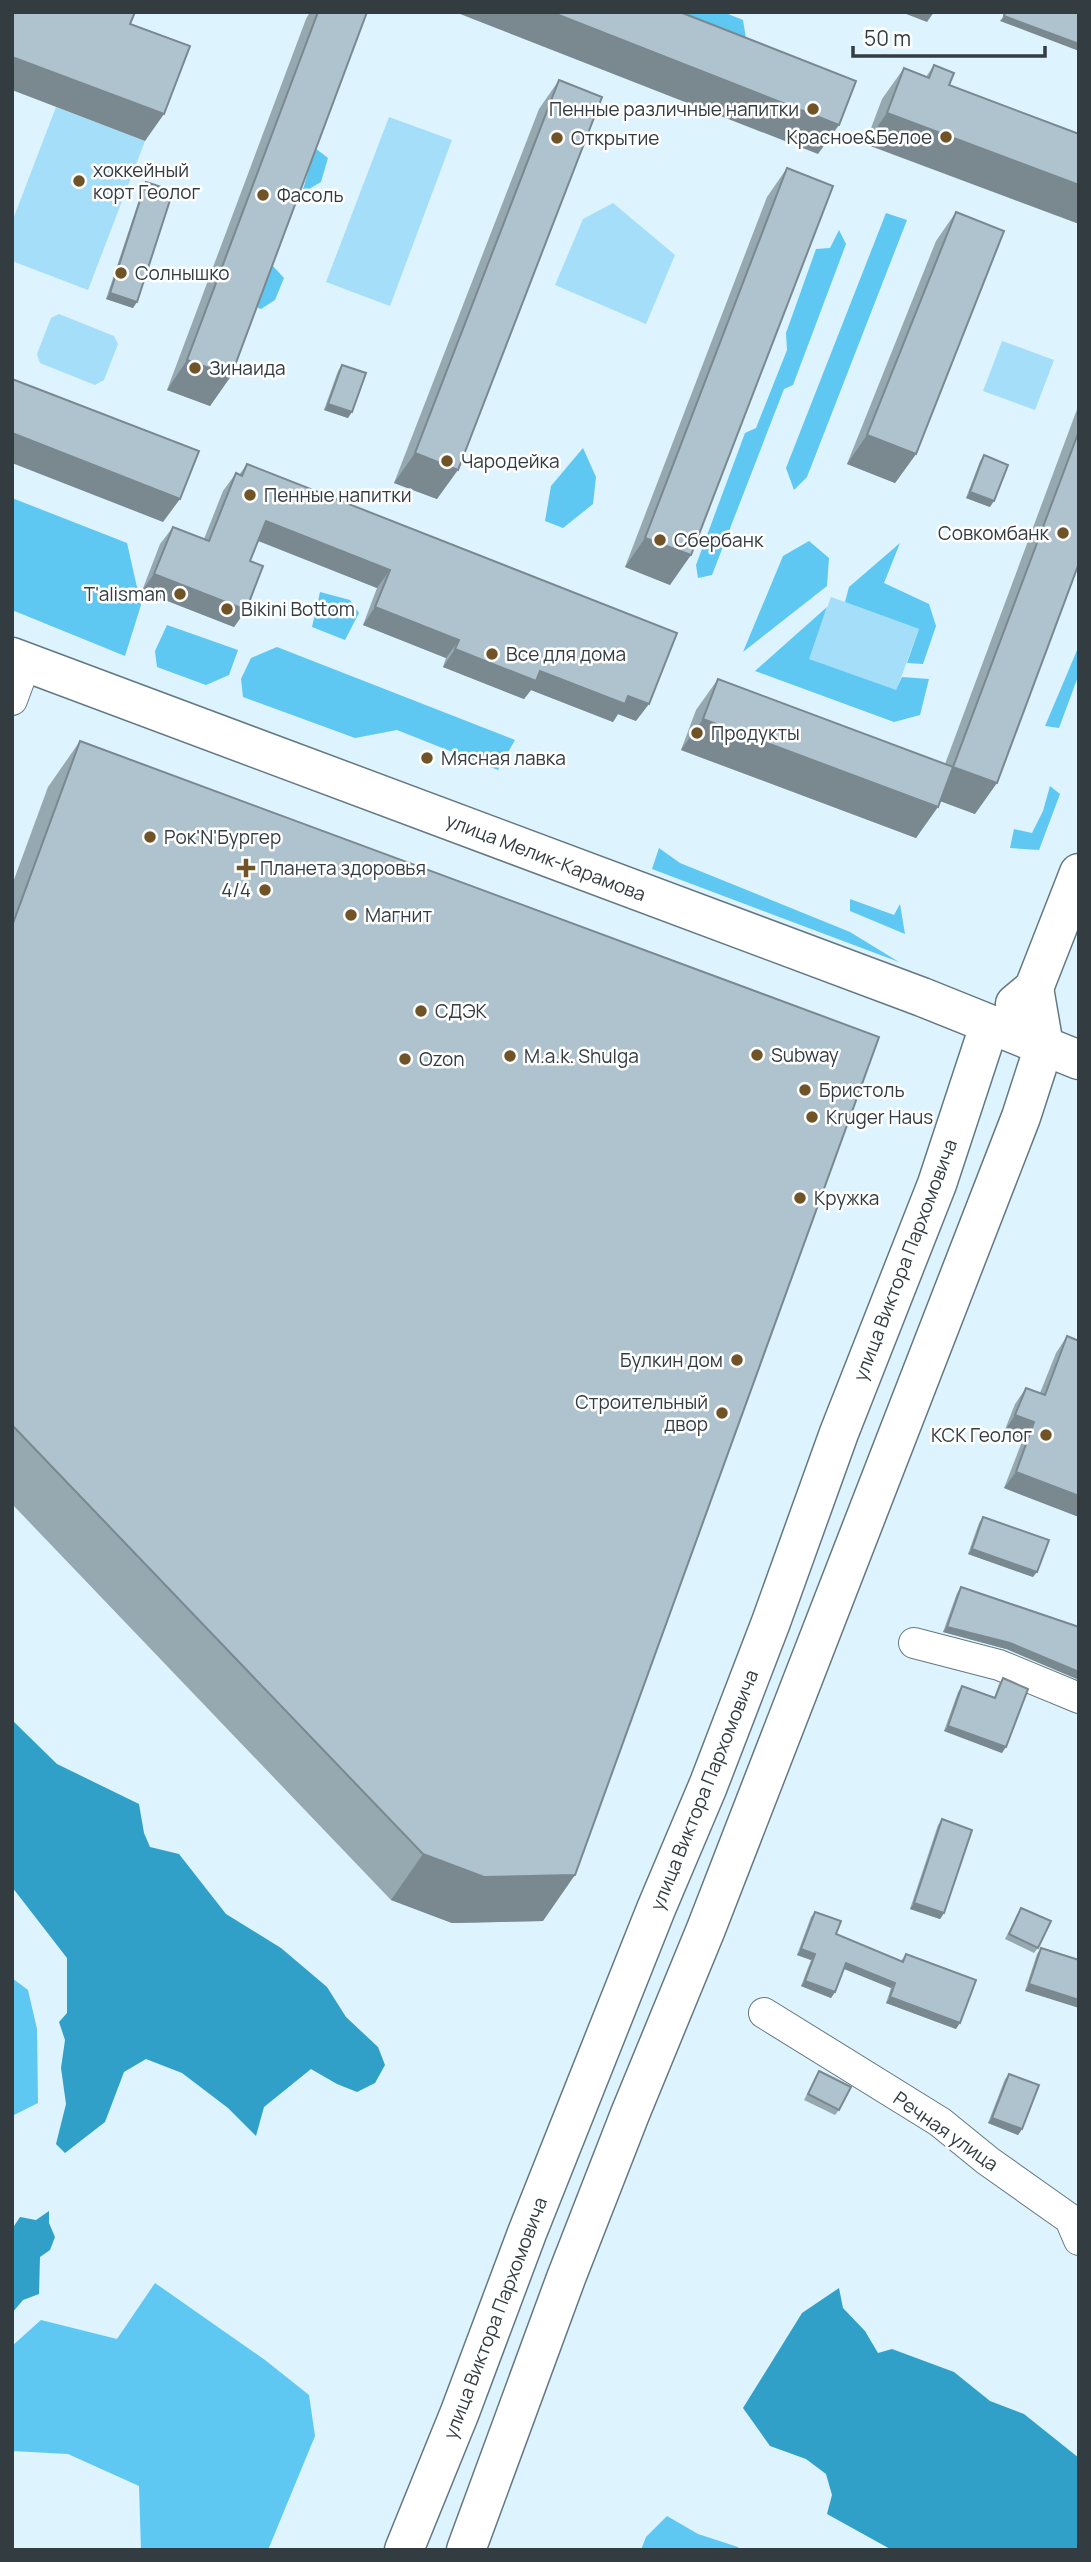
<svg xmlns="http://www.w3.org/2000/svg" width="1091" height="2562" viewBox="0 0 1091 2562" font-family="Manrope,sans-serif">
<rect width="100%" height="100%" fill="#ddf3fe"/>
<g fill="#a5def9">
<path d="M56 107 145 141 88 290 12 261V222Z"/>
<path d="M389 117 452 140 390 306 326 282Z"/>
<path d="M613 203 675 255 646 324 555 285 583 219Z"/>
<path d="M59 314 114 336 118 344 104 380 95 385 40 363 37 354 51 318Z"/>
<path d="M1002 341 1054 360 1035 410 983 391Z"/>
<path d="M831 597 919 629 896 691 808 659Z"/>
</g>
<g fill="#5ec7f2">
<path d="M646 12H723L743 20 748 51Z"/>
<path d="M315 148 328 158 321 182 302 193Z"/>
<path d="M886 213 907 220 807 477 794 490 786 468Z"/>
<path d="M839 230 846 244 793 385 784 389 712 575 698 578 696 565 745 433 756 428 787 350 786 333 816 249 830 248Z"/>
<path d="M272 265 284 278 275 300 261 309 254 306Z"/>
<path d="M583 448 596 477 593 504 563 528 545 521 551 486Z"/>
<path d="M12 498 127 543 141 605 125 656 12 610Z"/>
<path d="M809 541 829 558 827 586 743 652 783 556Z"/>
<path d="M900 543 884 583 929 604 936 626 923 664 907 663 919 629 845 602 849 587Z"/>
<path d="M320 592 350 600 359 613 345 640 312 627Z"/>
<path d="M827 607 809 659 896 690 902 677 929 679 920 715 894 722 755 671Z"/>
<path d="M167 625 238 650 229 675 206 685 157 667 155 651Z"/>
<path d="M277 647 515 740 498 770 397 730 355 738 243 697 241 679 251 658Z"/>
<path d="M1078 648 1079 674 1059 728 1045 726Z"/>
<path d="M1050 786 1060 794 1039 850 1010 848 1014 829 1032 833 1043 811Z"/>
<path d="M659 848 680 863 850 932 899 962 652 869Z"/>
<path d="M850 899 894 915 900 904 905 934 850 911Z"/>
<path d="M12 1978 28 1990 37 2029 38 2103 12 2116Z"/>
<path d="M155 2283 265 2360 309 2395 315 2436 268 2550H141L139 2486 68 2454 12 2451V2346L41 2320 117 2339Z"/>
<path d="M667 2516 698 2534 738 2547V2550H641L646 2537Z"/>
</g>
<g fill="#30a0c9">
<path d="M12 1720 57 1764 139 1804 144 1833 150 1847 179 1854 226 1914 281 1948 327 1987 346 2017 378 2047 385 2065 375 2083 357 2092 337 2084 311 2069 264 2107 256 2136 228 2108 182 2073 146 2059 124 2072 105 2122 65 2153 56 2144 66 2104 61 2068 65 2040 59 2022 67 2013V1958L12 1887Z"/>
<path d="M49 2211V2223L55 2237 50 2250 40 2257 39 2294 23 2300 12 2313V2229L20 2217 36 2220Z"/>
<path d="M839 2288 843 2308 865 2331 878 2353 892 2349 954 2372 990 2401 1024 2414 1079 2458V2550H892L827 2514 832 2495 826 2474 806 2459 770 2446 743 2408 802 2313Z"/>
</g>
<g fill="none" stroke-linecap="round" stroke-linejoin="round">
<defs>
<g id="street">
<path d="M12 700 26 662"/>
<path d="M914 1643 999 1665 1079 1698"/>
<path d="M764 2013 940 2122 988 2161 1070 2219 1079 2240"/>
</g>
<g id="secondary">
<path d="M12 657 922 997 1079 1060"/>
<path d="M1015 1004 1034 988 1079 873"/>
<path d="M404 2550 460 2412 527 2233 656 1909 708 1786 771 1622 839 1433 937 1184 989 1026"/>
<path d="M466 2550 566 2278 630 2114 706 1929 1021 1117 1044 1046 1034 988"/>
</g>
</defs>
<use href="#street" stroke="#647881" stroke-width="32"/>
<use href="#secondary" stroke="#647881" stroke-width="41"/>
<use href="#street" stroke="#fff" stroke-width="30"/>
<use href="#secondary" stroke="#fff" stroke-width="38"/>
</g>
<g fill="#96a8b0">
<path d="M310 12H367L231 376 210 406 167 390 306 19Z"/>
<path d="M934 65 954 73 865 144 882 99 904 68 926 77Z"/>
<path d="M559 80 437 499 394 483 539 109Z"/>
<path d="M787 168 670 585 625 567 767 197Z"/>
<path d="M146 182 133 308 106 299 143 188Z"/>
<path d="M956 212 916 454 895 483 847 464 936 241Z"/>
<path d="M342 365 348 418 324 410 338 371Z"/>
<path d="M1079 404V563L975 814 940 801 916 838 681 750 696 710 718 679 945 764Z"/>
<path d="M984 455 990 507 966 498 980 461Z"/>
<path d="M247 464 636 721 618 714 613 722 531 690 524 699 443 667 446 658 363 625 377 588 258 541 250 561 246 610 234 627 142 591 160 544 173 527 204 539 223 491 236 473 239 475Z"/>
<path d="M80 741 543 1921 452 1923 391 1900 12 1504V885L48 787Z"/>
<path d="M1067 1336 1079 1517 1004 1488 1023 1439 1004 1432 1015 1404 1026 1388 1040 1393 1056 1353Z"/>
<path d="M983 1517 1033 1577 968 1554 979 1523Z"/>
<path d="M961 1587 1006 1649 943 1632 957 1593Z"/>
<path d="M1003 1678 1002 1753 944 1731 958 1692 962 1686 994 1698 999 1684Z"/>
<path d="M942 1819 944 1913 940 1919 910 1909 938 1825Z"/>
<path d="M1021 1908 1038 1948 1034 1953 1005 1939 1018 1914Z"/>
<path d="M815 1912 836 1934 901 1961 906 1954 956 2029 886 2003 891 1988 844 1969 835 1992 831 1998 801 1986 811 1960 797 1955 811 1917Z"/>
<path d="M1041 1948 1079 1960 1025 1991 1037 1954Z"/>
<path d="M819 2071 839 2110 835 2115 804 2100Z"/>
<path d="M1009 2074 1022 2129 1018 2135 988 2123 1005 2079Z"/>
</g>
<g fill="#7a8890">
<path d="M455 12H551L839 125 818 154Z"/>
<path d="M901 12H934L927 22Z"/>
<path d="M1004 16 1079 44V51L1000 21Z"/>
<path d="M12 57 164 114 145 141 12 90Z"/>
<path d="M887 113 1079 185V224L865 144Z"/>
<path d="M110 293 137 302 133 308 106 299Z"/>
<path d="M187 360 231 376 210 406 167 390Z"/>
<path d="M328 404 352 412 348 418 324 410Z"/>
<path d="M12 433 180 499 163 522 12 463Z"/>
<path d="M867 435 916 454 895 483 847 464Z"/>
<path d="M415 453 458 470 437 499 394 483Z"/>
<path d="M970 492 994 501 990 507 966 498Z"/>
<path d="M266 521 390 570 377 588 254 539Z"/>
<path d="M645 538 691 555 670 585 625 567Z"/>
<path d="M154 574 246 610 234 627 142 591Z"/>
<path d="M375 607 459 640 446 658 363 625Z"/>
<path d="M455 649 540 671 628 696 649 704 636 721 618 714 613 722 531 690 524 699 443 667Z"/>
<path d="M703 719 938 807 916 838 681 750Z"/>
<path d="M953 767 997 783 975 814 932 798Z"/>
<path d="M1015 1415 1034 1422 1023 1439 1004 1432Z"/>
<path d="M1016 1472 1079 1496V1517L1004 1488Z"/>
<path d="M972 1549 1037 1572 1033 1577 968 1554Z"/>
<path d="M947 1627 1010 1643 1079 1672V1680L1006 1649 943 1632Z"/>
<path d="M948 1726 1006 1747 1002 1753 944 1731Z"/>
<path d="M423 1854 575 1875 543 1921 452 1923 391 1900Z"/>
<path d="M914 1903 944 1913 940 1919 910 1909Z"/>
<path d="M801 1949 815 1954 811 1960 797 1955Z"/>
<path d="M846 1963 895 1983 891 1988 842 1968Z"/>
<path d="M805 1981 835 1992 831 1998 801 1986Z"/>
<path d="M1029 1984 1079 2000V2008L1025 1991Z"/>
<path d="M890 1997 960 2023 956 2029 886 2003Z"/>
<path d="M992 2118 1022 2129 1018 2135 988 2123Z"/>
</g>
<g fill="#aec3cd" stroke="#7a8890" stroke-width="2">
<path d="M12 12H135L130 24 190 46 164 114 12 57Z"/>
<path d="M318 12H367L231 376 187 360Z"/>
<path d="M551 12H680L856 81 839 125Z"/>
<path d="M1005 12H1079V44L1004 16Z"/>
<path d="M934 65 954 73 949 85 1079 134V185L887 113 904 68 929 78Z"/>
<path d="M559 80 602 97 458 470 415 453Z"/>
<path d="M787 168 833 186 691 555 645 538Z"/>
<path d="M146 182 173 191 137 302 110 293Z"/>
<path d="M956 212 1004 231 916 454 867 435Z"/>
<path d="M342 365 366 373 352 412 328 404Z"/>
<path d="M12 379 199 451 180 499 12 433Z"/>
<path d="M1079 431V563L997 783 953 767 938 807 703 719 718 679 953 767Z"/>
<path d="M984 455 1008 465 994 501 970 492Z"/>
<path d="M247 464 677 633 649 704 628 696 625 704 540 671 536 681 455 649 459 640 375 607 390 570 266 521 250 561 263 566 246 610 154 574 173 527 209 541 236 473 242 476Z"/>
<path d="M80 741 879 1037 575 1875 484 1877 423 1854 12 1425V926Z"/>
<path d="M1067 1336 1079 1341V1496L1016 1472 1034 1422 1015 1415 1026 1388 1045 1395Z"/>
<path d="M983 1517 1049 1540 1037 1572 972 1549Z"/>
<path d="M961 1587 1079 1627V1672L1010 1643 947 1627Z"/>
<path d="M1003 1678 1028 1689 1006 1747 948 1726 962 1686 995 1698Z"/>
<path d="M942 1819 972 1830 944 1913 914 1903Z"/>
<path d="M1021 1908 1051 1921 1038 1948 1009 1934Z"/>
<path d="M815 1912 841 1921 836 1934 903 1962 906 1954 976 1980 960 2023 890 1997 895 1983 846 1963 835 1992 805 1981 815 1954 801 1949Z"/>
<path d="M1041 1948 1079 1960V2000L1029 1984Z"/>
<path d="M819 2071 851 2087 839 2110 808 2094Z"/>
<path d="M1009 2074 1039 2085 1022 2129 992 2118Z"/>
</g>
<g fill="#705427" stroke="#fff" stroke-width="2.5">
<circle cx="813" cy="109" r="7"/>
<circle cx="946" cy="137" r="7"/>
<circle cx="557" cy="138" r="7"/>
<circle cx="79" cy="181" r="7"/>
<circle cx="263" cy="195" r="7"/>
<circle cx="121" cy="273" r="7"/>
<circle cx="195" cy="368" r="7"/>
<circle cx="447" cy="461" r="7"/>
<circle cx="250" cy="495" r="7"/>
<circle cx="1063" cy="533" r="7"/>
<circle cx="660" cy="540" r="7"/>
<circle cx="180" cy="594" r="7"/>
<circle cx="227" cy="609" r="7"/>
<circle cx="492" cy="654" r="7"/>
<circle cx="697" cy="733" r="7"/>
<circle cx="427" cy="758" r="7"/>
<circle cx="150" cy="837" r="7"/>
<path d="M242.5 857.5h7v7h7v7h-7v7h-7v-7h-7v-7h7z"/>
<circle cx="265" cy="890" r="7"/>
<circle cx="351" cy="915" r="7"/>
<circle cx="421" cy="1011" r="7"/>
<circle cx="757" cy="1055" r="7"/>
<circle cx="510" cy="1056" r="7"/>
<circle cx="405" cy="1059" r="7"/>
<circle cx="805" cy="1090" r="7"/>
<circle cx="812" cy="1117" r="7"/>
<circle cx="800" cy="1198" r="7"/>
<circle cx="737" cy="1360" r="7"/>
<circle cx="722" cy="1413" r="7"/>
<circle cx="1046" cy="1435" r="7"/>
</g>
<g text-anchor="middle" stroke-width="5" stroke-linejoin="round" paint-order="stroke">
<g font-size="19" fill="#333c40" stroke="#fff" text-anchor="start">
<text x="799" y="116" text-anchor="end">Пенные различные напитки</text>
<text x="932" y="144" text-anchor="end">Красное&amp;Белое</text>
<text x="571" y="145">Открытие</text>
<text x="93" y="177">хоккейный<tspan x="93" dy="22">корт Геолог</tspan></text>
<text x="277" y="202">Фасоль</text>
<text x="135" y="280">Солнышко</text>
<text x="209" y="375">Зинаида</text>
<text x="461" y="468">Чародейка</text>
<text x="264" y="502">Пенные напитки</text>
<text x="1049" y="540" text-anchor="end">Совкомбанк</text>
<text x="674" y="547">Сбербанк</text>
<text x="166" y="601" text-anchor="end">T'alisman</text>
<text x="241" y="616">Bikini Bottom</text>
<text x="506" y="661">Все для дома</text>
<text x="711" y="740">Продукты</text>
<text x="441" y="765">Мясная лавка</text>
<text x="164" y="844">Рок'N'Бургер</text>
<text x="260" y="875">Планета здоровья</text>
<text x="251" y="897" text-anchor="end">4/4</text>
<text x="365" y="922">Магнит</text>
<text x="435" y="1018">СДЭК</text>
<text x="771" y="1062">Subway</text>
<text x="524" y="1063">М.a.k. Shulga</text>
<text x="419" y="1066">Ozon</text>
<text x="819" y="1097">Бристоль</text>
<text x="826" y="1124">Kruger Haus</text>
<text x="814" y="1205">Кружка</text>
<text x="723" y="1367" text-anchor="end">Булкин дом</text>
<text x="708" y="1409" text-anchor="end">Строительный<tspan x="708" dy="22">двор</tspan></text>
<text x="1032" y="1442" text-anchor="end">КСК Геолог</text>
</g>
<g font-size="19" fill="#333c40" stroke="#fff">
<text transform="translate(546 857) rotate(21)" y="7">улица Мелик-Карамова</text>
<text transform="translate(905 1260) rotate(-69)" y="7">улица Виктора Пархомовича</text>
<text transform="translate(704 1790) rotate(-68)" y="7">улица Виктора Пархомовича</text>
<text transform="translate(946 2131) rotate(35)" y="7">Речная улица</text>
<text transform="translate(495 2318) rotate(-69)" y="7">улица Виктора Пархомовича</text>
</g>
</g>
<rect width="1091" height="2562" fill="none" stroke="#333c40" stroke-width="28"/>
<path d="M853 46v10h192v-10" fill="none" stroke="#333c40" stroke-width="3.5"/>
<text x="864" y="46" font-size="21" fill="#333c40" stroke="#ffffff" stroke-width="5" paint-order="stroke">50 m</text>
</svg>
